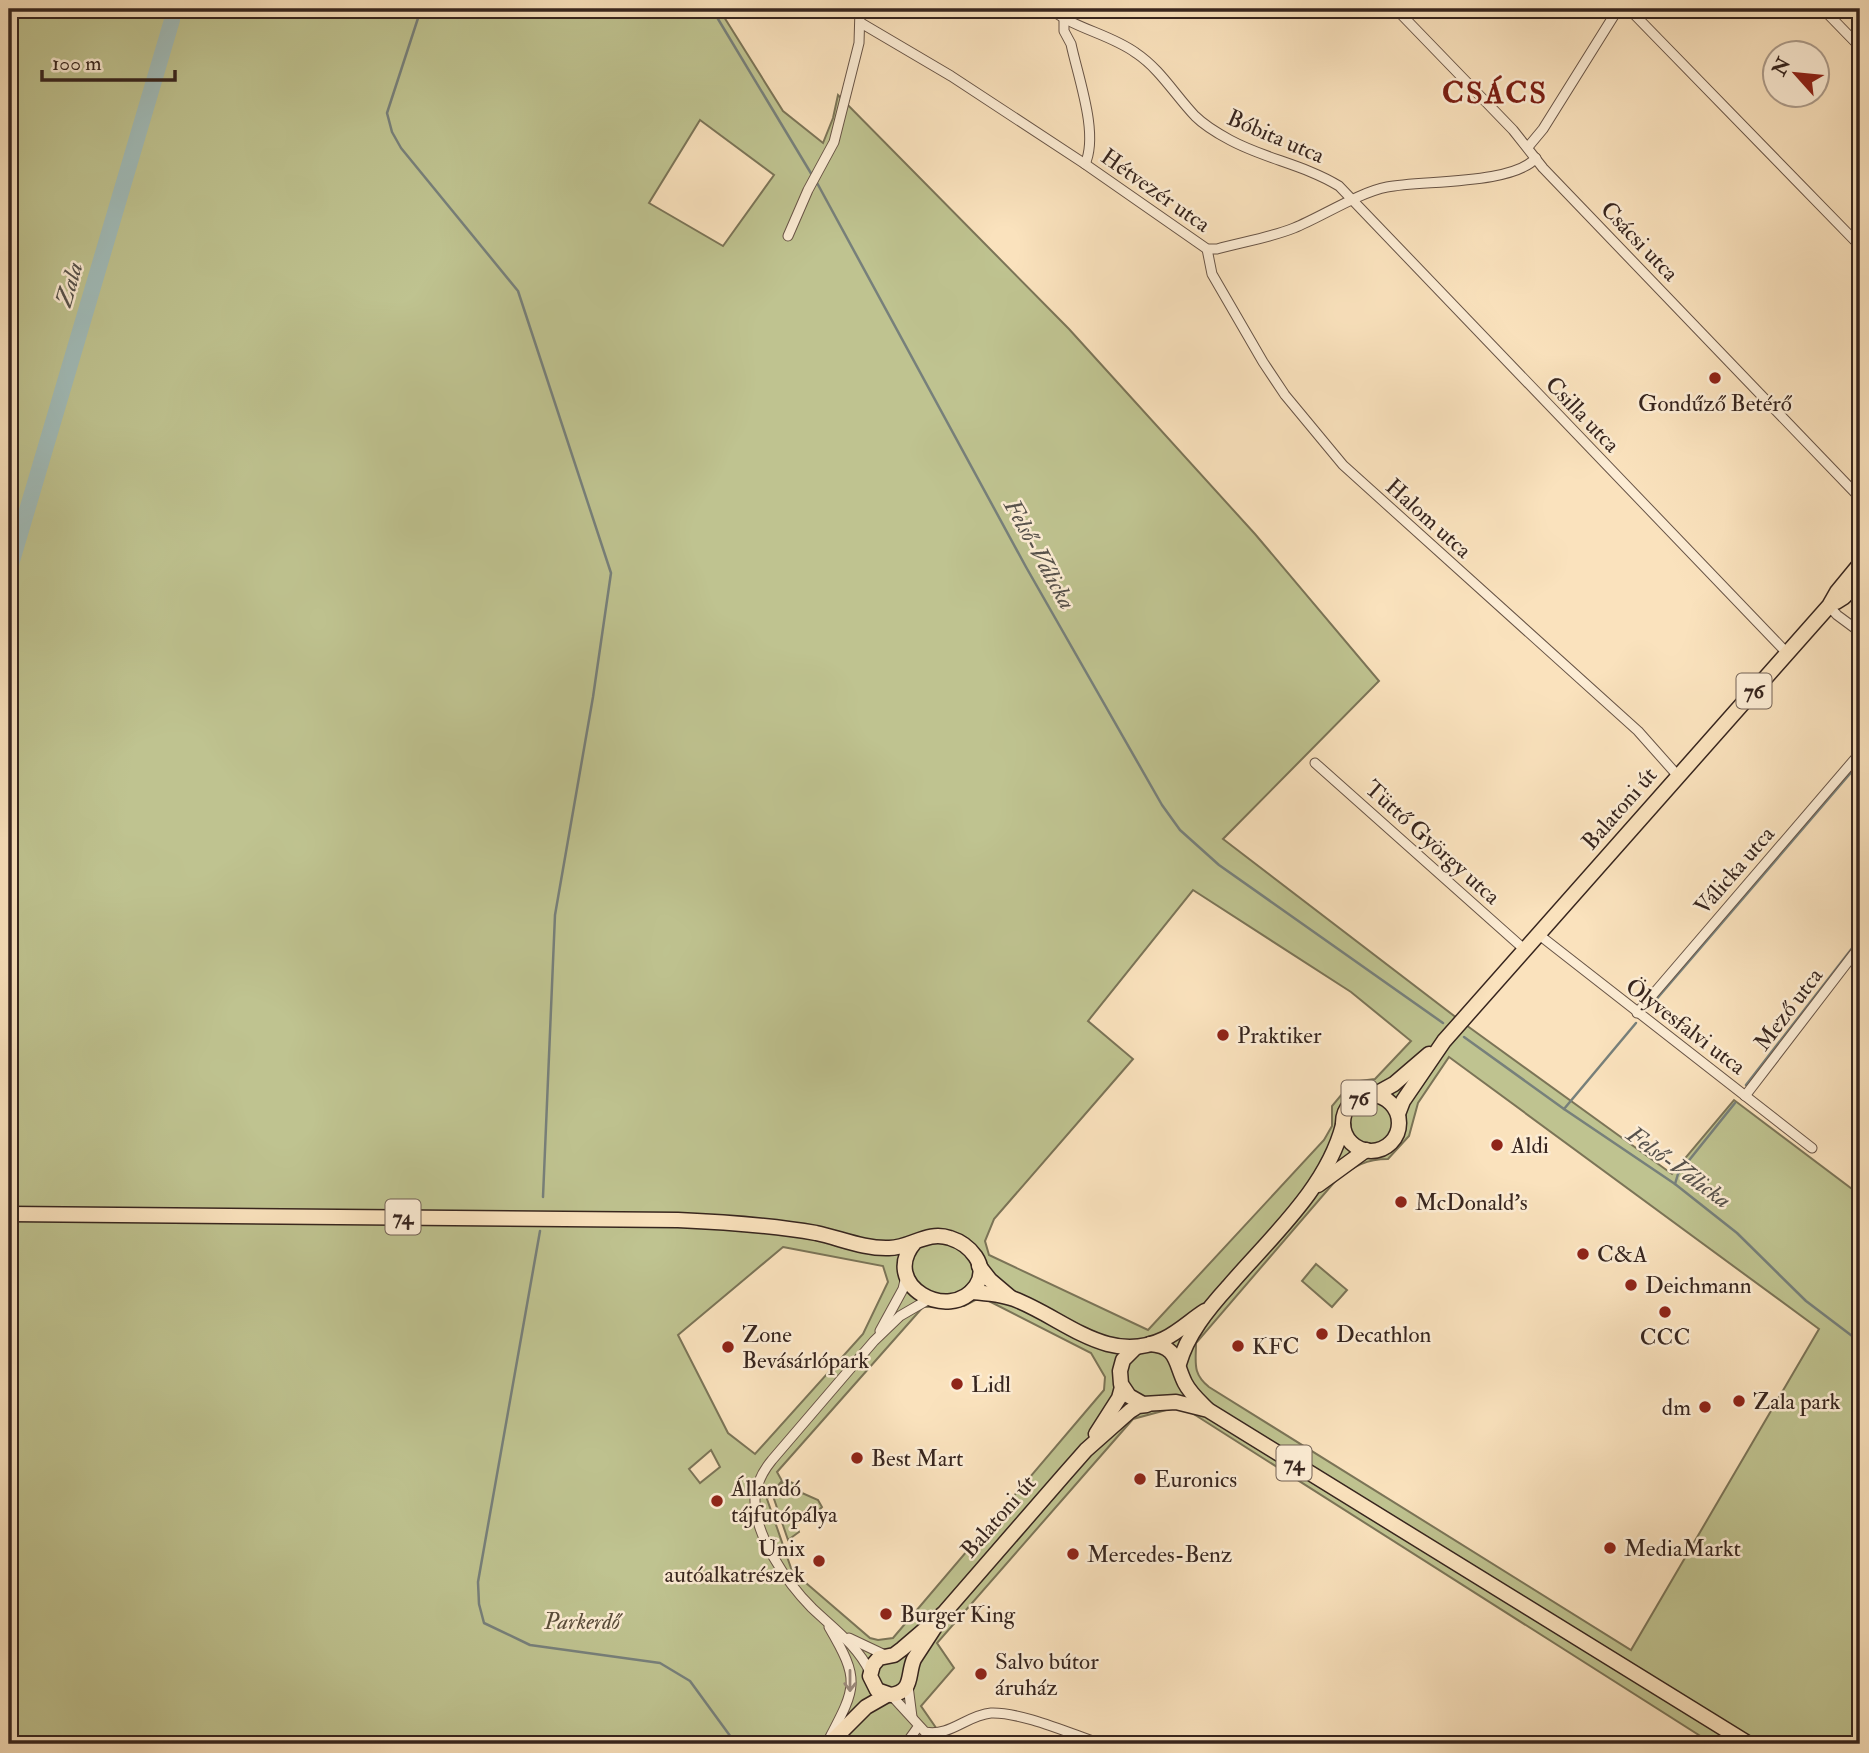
<svg xmlns="http://www.w3.org/2000/svg" width="1869" height="1753" viewBox="0 0 1869 1753" font-family="'IM FELL Double Pica',serif">
<rect width="100%" height="100%" fill="#fae2bd"/>
<filter id="stains"><feTurbulence type="fractalNoise" baseFrequency=".00286" numOctaves="4"/><feColorMatrix values="0 0 0 0 .2 0 0 0 0 .09 0 0 0 0 .02 0 0 0 .5 -.17"/></filter>
<radialGradient id="worn" r=".72"><stop offset=".6" stop-color="#630" stop-opacity="0"/><stop offset="1" stop-color="#630" stop-opacity=".3"/></radialGradient>
<g fill="#bfc390" stroke="#7b7457" stroke-width="2" fill-rule="evenodd">
<path d="M9 9H719L783 111 823 143 833 118 838 95 1069 329 1255 534 1379 681 1223 839 1466 1025 1672 1174 1734 1100 1860 1195V1744H1713L1181 1406 1133 1419 937 1643 954 1668 921 1706 941 1735 921 1744H9ZM700 120 774 175 723 246 649 203ZM1193 890 1351 992 1411 1041 1375 1079 1352 1082 1332 1106V1126L1324 1140 1148 1330 989 1255 985 1241 994 1219 1133 1059 1088 1021ZM1449 1057 1819 1329 1631 1650 1209 1387C1192 1373 1196 1363 1196 1343L1337 1179C1355 1166 1366 1159 1388 1159L1409 1136 1418 1103ZM783 1247 883 1266 888 1282 863 1334 755 1454 728 1433 678 1335ZM981 1297 1091 1353 1105 1377 1104 1390 893 1638 878 1640 870 1638 792 1571 767 1499 782 1481 777 1472 923 1307 964 1306ZM711 1450 720 1467 700 1483 689 1469Z"/>
<path d="M1316 1264 1347 1290 1332 1307 1302 1281Z"/>
<path d="M784 1480 799 1485 802 1493 818 1500 822 1507 814 1515 796 1511 793 1517 799 1532 788 1540 773 1496Z"/>
</g>
<g fill="none" stroke-linecap="round" stroke-linejoin="round">
<g stroke="#77807b" stroke-width="2.5">
<path d="M421 9 387 113 392 132 401 148 518 291 611 573 593 697 555 915 543 1197"/>
<path d="M712 9 812 175"/>
<path d="M816 181 1026 567 1162 805 1180 830 1219 865 1443 1023"/>
<path d="M1648 1009 1860 762"/>
<path d="M1464 1037 1564 1109 1675 1184 1737 1233 1806 1301 1860 1342"/>
<path d="M1746 1085 1860 938"/>
<path d="M1564 1109 1636 1023"/>
<path d="M1675 1184 1678 1174 1735 1103"/>
<path d="M540 1231 478 1582 479 1604 484 1623 530 1645 660 1663 690 1681 736 1744"/>
</g>
<path stroke="#a1bcb9" stroke-width="16" d="M9 571 172 20V9"/>
<defs>
<g id="street">
<path d="M1051 9C1075 29 1110 34 1136 53 1160 69 1175 95 1195 116 1205 126 1217 133 1230 140 1265 159 1305 165 1339 186L1787 653"/>
<path d="M1396 9 1513 130 1543 168 1860 498"/>
<path d="M1629 9 1860 246"/>
<path d="M1823 9 1860 47"/>
<path d="M1064 20V31L1071 44C1078 77 1099 134 1085 164"/>
<path d="M861 23 951 76 1085 164 1207 249H1217C1242 242 1269 238 1294 228 1321 217 1360 192 1387 187 1423 180 1512 185 1536 158"/>
<path d="M1528 147 1543 129 1618 9"/>
<path d="M788 236 808 190 834 142 859 43 860 9"/>
<path d="M1207 249 1212 274 1263 362 1285 395 1343 465 1638 731 1678 776"/>
<path d="M1829 606 1837 615 1860 632"/>
<path d="M1315 763 1525 950"/>
<path d="M1538 934 1812 1148"/>
<path d="M1637 1013 1860 753"/>
<path d="M1745 1096 1860 946"/>
<path d="M880 1331 903 1289 906 1276"/>
<path d="M829 1627C860 1680 857 1686 829 1739"/>
<path d="M849 1638 885 1655"/>
<path d="M870 1672C857 1645 833 1628 812 1608 787 1583 754 1535 755 1499 756 1484 763 1471 772 1460L874 1341 900 1316 931 1298"/>
<path d="M908 1686 912 1717"/>
<path d="M891 1695 925 1732C950 1737 967 1715 991 1713 1022 1712 1071 1734 1101 1744"/>
<path d="M903 1744 908 1741 918 1727"/>
</g>
<g id="primary">
<path d="M1836 602 1844 597 1860 580"/>
<circle cx="1371" cy="1123" r="28"/>
<path d="M1374 1095 1394 1084 1429 1054"/>
<path d="M1398 1114 1403 1101 1444 1041 1829 606 1837 592 1860 564"/>
<path d="M1318 1185 1366 1150"/>
<path d="M9 1214 678 1220C724 1222 770 1225 816 1233 840 1238 864 1249 889 1248 911 1248 927 1230 950 1238 969 1244 990 1265 976 1286 950 1324 878 1285 915 1242"/>
<path d="M979 1266 990 1280 1010 1297"/>
<path d="M971 1292C985 1293 1000 1294 1014 1299 1064 1318 1108 1366 1164 1339 1179 1332 1192 1319 1205 1311"/>
<path d="M1150 1344C1178 1346 1175 1363 1185 1383 1190 1393 1199 1401 1207 1409"/>
<path d="M1135 1348 1123 1360 1120 1371 1121 1384 1129 1396 1143 1404 1176 1402 1208 1410 1749 1744"/>
<path d="M1179 1364C1187 1335 1208 1309 1228 1287 1269 1239 1327 1188 1343 1125"/>
<path d="M1096 1434 1119 1398 1122 1387"/>
<path d="M944 1613 902 1649 894 1655 879 1658 873 1665 870 1676 877 1690 891 1695C914 1691 907 1675 914 1659L944 1613 1064 1475 1086 1450 1130 1411 1138 1406 1147 1405"/>
<path d="M829 1744 866 1707 887 1695"/>
</g>
</defs>
<use href="#street" stroke="#685446" stroke-width="11"/>
<use href="#primary" stroke="#37251e" stroke-width="17"/>
<use href="#street" stroke="#fcecd4" stroke-width="9"/>
<use href="#primary" stroke="#fae2bd" stroke-width="14"/>
</g>
<defs><path id="oneway-shaft" d="M-6 0H5M1.5-3L5.5 0L1.5 3" fill="none" stroke-width="1.6" stroke-linecap="round" stroke-linejoin="round" transform="scale(1.75)"/></defs>
<use stroke="#9a8879" href="#oneway-shaft" transform="translate(850 1681) rotate(90)"/>
<g fill="#8f2418" stroke="#fcecd4" stroke-width="2.5">
<circle cx="1715" cy="378" r="7"/>
<circle cx="1223" cy="1035" r="7"/>
<circle cx="1497" cy="1145" r="7"/>
<circle cx="1401" cy="1202" r="7"/>
<circle cx="1583" cy="1254" r="7"/>
<circle cx="1631" cy="1285" r="7"/>
<circle cx="1665" cy="1312" r="7"/>
<circle cx="1322" cy="1334" r="7"/>
<circle cx="1238" cy="1346" r="7"/>
<circle cx="728" cy="1347" r="7"/>
<circle cx="957" cy="1384" r="7"/>
<circle cx="1739" cy="1401" r="7"/>
<circle cx="1705" cy="1407" r="7"/>
<circle cx="857" cy="1458" r="7"/>
<circle cx="1140" cy="1479" r="7"/>
<circle cx="717" cy="1501" r="7"/>
<circle cx="1610" cy="1548" r="7"/>
<circle cx="1073" cy="1554" r="7"/>
<circle cx="819" cy="1561" r="7"/>
<circle cx="886" cy="1614" r="7"/>
<circle cx="981" cy="1674" r="7"/>
</g>
<g text-anchor="middle" stroke-width="5" stroke-linejoin="round" paint-order="stroke">
<g fill="#fcecd4" stroke="#726155" stroke-width="2">
<rect x="1736.5" y="673.5" width="35" height="35" rx="5"/>
<rect x="1341.5" y="1080.5" width="35" height="35" rx="5"/>
<rect x="385.5" y="1199.5" width="35" height="35" rx="5"/>
<rect x="1276.5" y="1445.5" width="35" height="35" rx="5"/>
</g>
<g font-size="21" font-weight="bold" fill="#37251e">
<text x="1754" y="698">76</text>
<text x="1359" y="1105">76</text>
<text x="403" y="1224">74</text>
<text x="1294" y="1470">74</text>
</g>
<g font-size="23" fill="#37251e" stroke="#fcecd4">
<text transform="translate(1276 136) rotate(23)" y="8">Bóbita utca</text>
<text transform="translate(1156 190) rotate(35)" y="8">Hétvezér utca</text>
<text transform="translate(1640 241) rotate(46)" y="8">Csácsi utca</text>
<text transform="translate(1583 414) rotate(46)" y="8">Csilla utca</text>
<text transform="translate(1429 518) rotate(42)" y="8">Halom utca</text>
<text transform="translate(1619 808) rotate(-49)" y="8">Balatoni út</text>
<text transform="translate(1433 842) rotate(42)" y="8">Tüttő György utca</text>
<text transform="translate(1734 870) rotate(-49)" y="8">Válicka utca</text>
<text transform="translate(1788 1009) rotate(-53)" y="8">Mező utca</text>
<text transform="translate(1686 1026) rotate(37)" y="8">Ölyvesfalvi utca</text>
<text transform="translate(998 1516) rotate(-49)" y="8">Balatoni út</text>
</g>
<g font-size="23" fill="#37251e" stroke="#fcecd4" text-anchor="start">
<text x="1715" y="411" text-anchor="middle">Gondűző Betérő</text>
<text x="1237" y="1043">Praktiker</text>
<text x="1511" y="1153">Aldi</text>
<text x="1415" y="1210">McDonald's</text>
<text x="1597" y="1262">C&amp;A</text>
<text x="1645" y="1293">Deichmann</text>
<text x="742" y="1342">Zone<tspan x="742" dy="26">Bevásárlópark</tspan></text>
<text x="1336" y="1342">Decathlon</text>
<text x="1665" y="1345" text-anchor="middle">CCC</text>
<text x="1252" y="1354">KFC</text>
<text x="971" y="1392">Lidl</text>
<text x="1753" y="1409">Zala park</text>
<text x="1691" y="1415" text-anchor="end">dm</text>
<text x="871" y="1466">Best Mart</text>
<text x="1154" y="1487">Euronics</text>
<text x="731" y="1496">Állandó<tspan x="731" dy="26">tájfutópálya</tspan></text>
<text x="805" y="1556" text-anchor="end">Unix<tspan x="805" dy="26">autóalkatrészek</tspan></text>
<text x="1624" y="1556">MediaMarkt</text>
<text x="1087" y="1562">Mercedes-Benz</text>
<text x="900" y="1622">Burger King</text>
<text x="995" y="1669">Salvo bútor<tspan x="995" dy="26">áruház</tspan></text>
</g>
<g font-size="23" font-style="italic" fill="#594c3a" stroke="#fcecd4">
<text x="582" y="1629">Parkerdő</text>
</g>
<g font-size="24" font-style="italic" fill="#57524c" stroke="#fcecd4">
<text transform="translate(69 284) rotate(-74)" y="8">Zala</text>
<text transform="translate(1040 554) rotate(61)" y="8">Felső-Válicka</text>
<text transform="translate(1679 1167) rotate(36)" y="8">Felső-Válicka</text>
</g>
<g font-size="30" font-weight="bold" letter-spacing="2" fill="#7a1f14" stroke="#fcecd4">
<text x="1495" y="103">CSÁCS</text>
</g>
</g>
<rect width="1869" height="1753" fill="none" stroke="#fae2bd" stroke-width="35"/>
<rect x="10" y="10" width="1848" height="1732" fill="none" stroke="#37251e" stroke-width="3.5"/>
<rect x="18" y="18" width="1834" height="1718" fill="none" stroke="#37251e" stroke-width="2"/>
<g transform="translate(1796 74) rotate(297)"><circle r="33" fill="#fcecd4" stroke="#ad9c8b" stroke-width="2"/>
<path d="M0-5L12 26L0 18L-12 26Z" fill="#8f2418"/>
<text y="-10" font-size="19" font-weight="bold" text-anchor="middle" fill="#37251e">N</text>
</g>
<path d="M42 70v10h133v-10" fill="none" stroke="#37251e" stroke-width="3.5"/>
<text x="52" y="70" font-size="21" fill="#37251e" stroke="#fcecd4" stroke-width="5" paint-order="stroke">100 m</text>
<rect width="100%" height="100%" filter="url(#stains)"/>
<rect width="100%" height="100%" fill="url(#worn)"/>
</svg>
